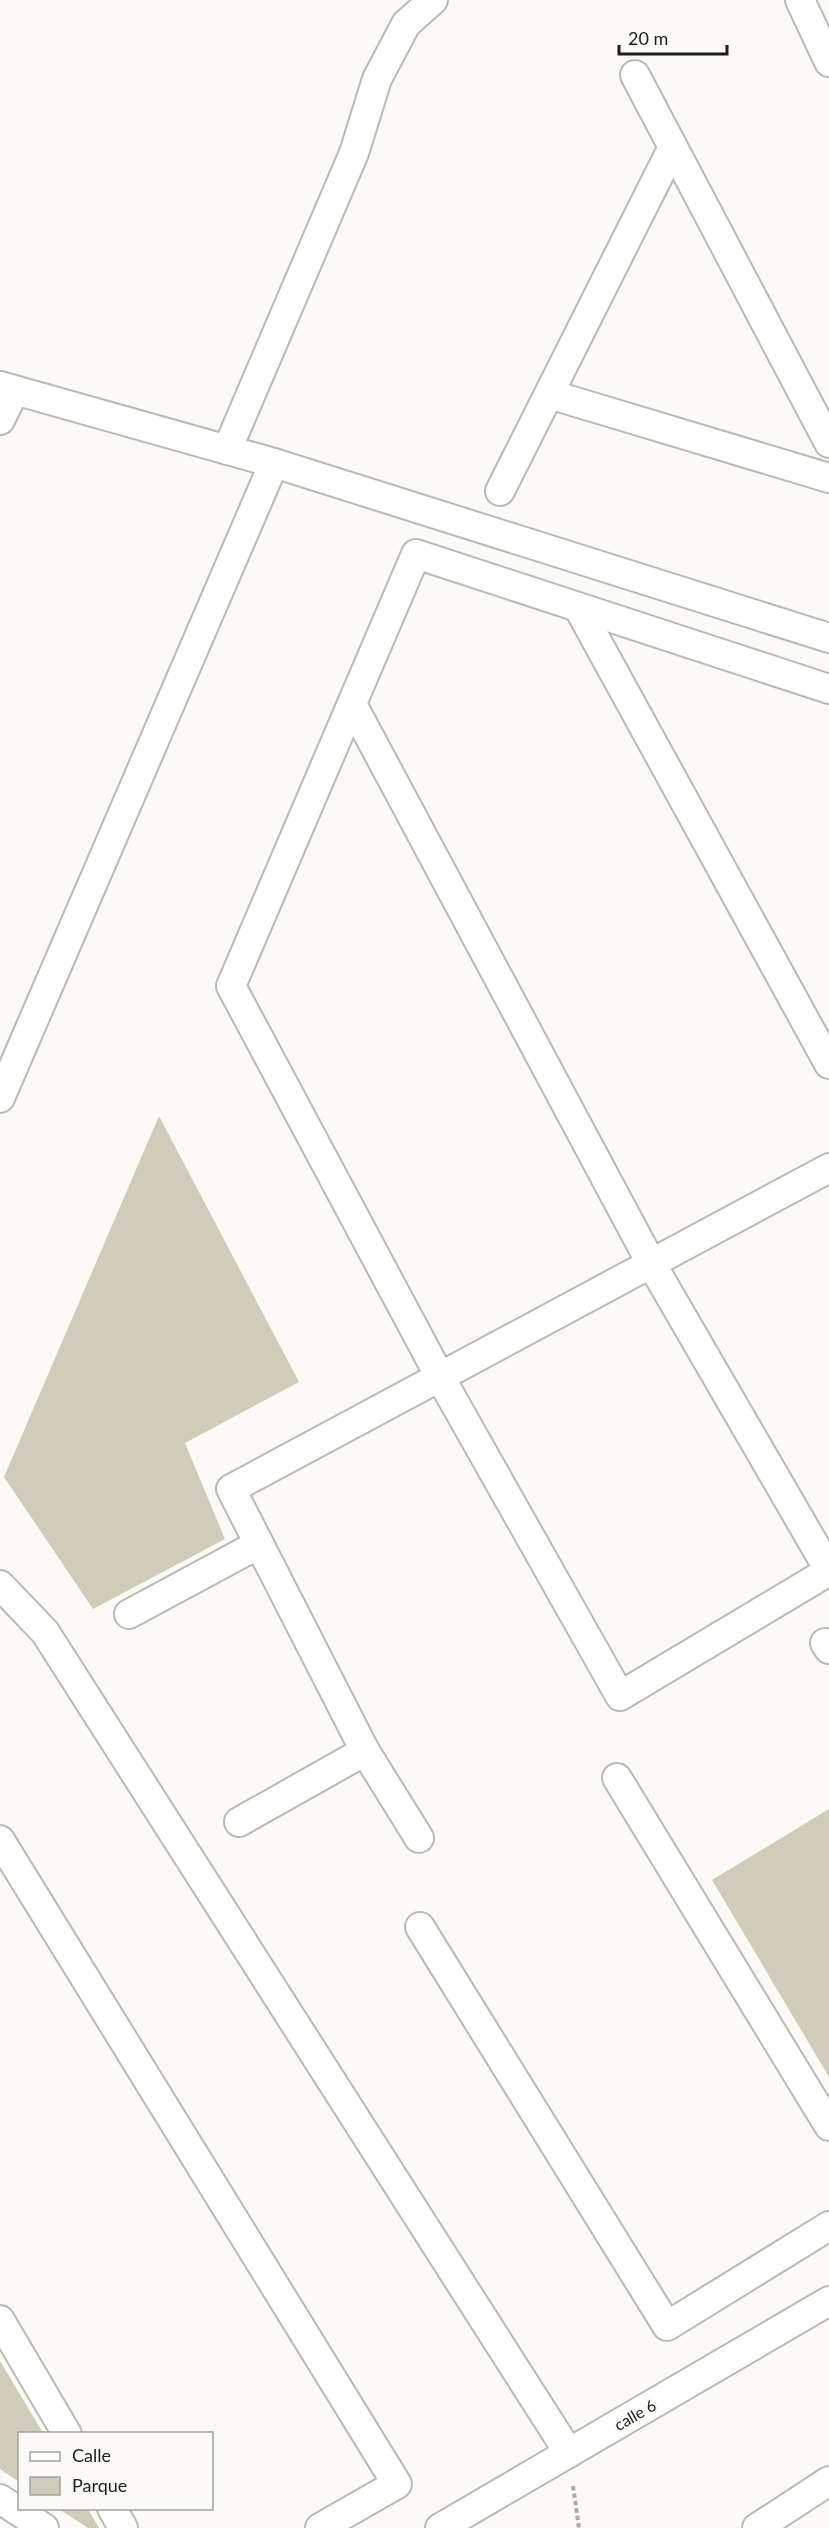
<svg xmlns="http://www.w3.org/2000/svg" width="829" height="2528" viewBox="0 0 829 2528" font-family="Lato,sans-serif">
<rect width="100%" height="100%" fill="#fbfaf6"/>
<g fill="#cfcdb9">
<path d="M159 1116 299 1382 185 1443 225 1539 93 1609 4 1477Z"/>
<path d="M829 1809V2077L712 1880Z"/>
<path d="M0 2361 43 2433 20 2434 19 2482 0 2469Z"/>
<path d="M59 2509H88L99 2528H88Z"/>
</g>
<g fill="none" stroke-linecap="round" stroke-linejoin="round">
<defs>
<g id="street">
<path d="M800 0 829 62"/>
<path d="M635 75 829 443"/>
<path d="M0 386 274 463 829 638"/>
<path d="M549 394 829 478"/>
<path d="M0 420 15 390"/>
<path d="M227 450 354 153 377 79 406 24 433 0"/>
<path d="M500 491 673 147"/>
<path d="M578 607 829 1064"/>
<path d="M829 689 416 554 231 986 440 1377 620 1696 829 1571"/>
<path d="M352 704 651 1263 829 1570"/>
<path d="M0 1098 274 463"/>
<path d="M0 1585 45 1632 569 2453"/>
<path d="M129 1614 259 1544"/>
<path d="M825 1643 829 1649"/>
<path d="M617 1778 829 2126"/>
<path d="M239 1822 365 1751"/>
<path d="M419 1838 365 1751 231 1489 829 1168"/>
<path d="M0 1840 397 2484 320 2528"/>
<path d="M420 1927 667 2326 829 2226"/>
<path d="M0 2320 67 2434"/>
<path d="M0 2499 44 2528"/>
<path d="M112 2508 123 2528"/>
<path d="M440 2528 829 2301"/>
<path d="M757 2528 829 2481"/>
</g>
</defs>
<use href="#street" stroke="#babab5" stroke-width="32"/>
<path stroke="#acaba8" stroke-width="4" stroke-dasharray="4.5 3" stroke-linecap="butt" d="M573 2486 579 2528"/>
<use href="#street" stroke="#fff" stroke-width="28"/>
</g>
<g text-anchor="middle" stroke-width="5" stroke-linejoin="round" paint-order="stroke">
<g font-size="16" fill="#1d1d1b" stroke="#fbfaf6">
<text transform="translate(635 2415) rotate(-30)" y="6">calle 6</text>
</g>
</g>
<rect x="18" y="2432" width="195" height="78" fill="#fbfaf6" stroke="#a2a29e" stroke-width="1.5"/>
<rect x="30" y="2452" width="30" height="9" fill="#ffffff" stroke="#a2a29e" stroke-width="1.5"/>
<text x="72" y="2462" font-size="18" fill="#1d1d1b">Calle</text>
<rect x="30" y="2477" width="30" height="18" fill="#cfcdb9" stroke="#a2a29e" stroke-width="1.5"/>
<text x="72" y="2492" font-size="18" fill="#1d1d1b">Parque</text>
<path d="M619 45v9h108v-9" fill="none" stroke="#1d1d1b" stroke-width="3"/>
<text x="628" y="45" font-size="18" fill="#1d1d1b" stroke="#fbfaf6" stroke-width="4.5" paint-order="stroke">20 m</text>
</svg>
